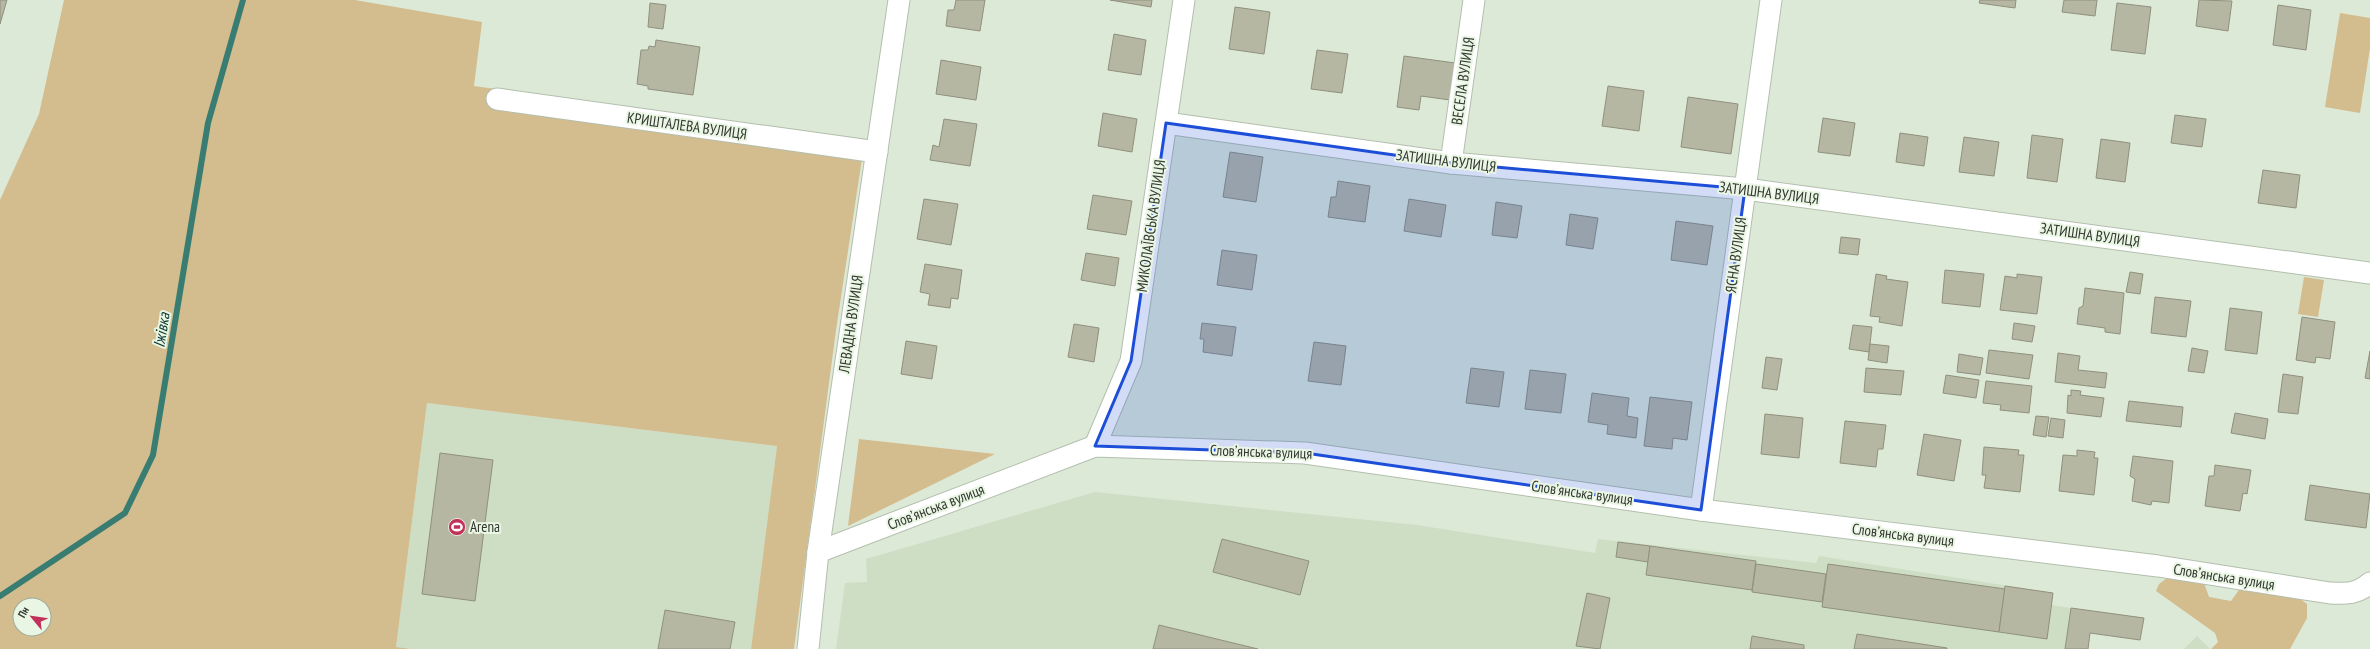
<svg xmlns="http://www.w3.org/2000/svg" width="2370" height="649" viewBox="0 0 2370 649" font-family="'PT Sans Narrow',sans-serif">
<rect width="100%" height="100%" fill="#dde9d7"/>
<g fill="#cddec5">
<path d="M427 403 777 446 751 649H411L396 647Z"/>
<path d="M1095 492 1417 525 1595 553 1598 539 1816 563 1819 556 2053 593 2051 605 2071 608 2065 649H836L845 583 867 582 866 559Z"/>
<path d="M2197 636 2210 649H2184Z"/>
</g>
<g fill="#d3bc8d" fill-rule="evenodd">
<path d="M64 0H355L482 22 474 86 865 139 836 330 794 649H751L777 446 427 403 396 647 411 649H0V200L39 114ZM20 605H44V629H20Z"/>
<path d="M2340 13 2370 18V48L2360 113 2325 107Z"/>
<path d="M2304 277 2324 280 2318 317 2298 314Z"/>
<path d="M859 439 995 454 848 526Z"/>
<path d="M2167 578 2204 583 2209 597 2231 601 2241 587 2296 596 2307 604V618L2290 649H2211L2218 642 2215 633 2156 591 2159 584Z"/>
</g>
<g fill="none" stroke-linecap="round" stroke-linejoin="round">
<path stroke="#387c72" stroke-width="6" d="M0 596 125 513 153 455 208 123 243 0"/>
</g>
<g fill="#b6b7a3" stroke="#8f907d">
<path d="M0 0H7L0 24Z"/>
<path d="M956 0H985L980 31 946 26 948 10H954Z"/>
<path d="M1110 0H1152L1151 7Z"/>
<path d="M1980 0H2016L2015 8 1979 3Z"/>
<path d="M2064 0H2097L2095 16 2062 12Z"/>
<path d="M2199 0 2232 1 2228 31 2196 26Z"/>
<path d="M650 3 666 5 663 29 648 27Z"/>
<path d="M2117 3 2151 7 2145 54 2111 50Z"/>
<path d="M2278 5 2311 10 2306 50 2273 45Z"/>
<path d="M1235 7 1270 12 1264 54 1229 49Z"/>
<path d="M1114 34 1146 40 1141 75 1108 70Z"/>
<path d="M656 40 700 47 693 95 648 89V86L637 84 641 50H648L649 46 655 47Z"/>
<path d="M1317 50 1348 54 1342 93 1311 89Z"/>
<path d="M1404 56 1455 63 1450 100 1421 96 1419 110 1397 107Z"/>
<path d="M941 60 981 67 976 100 936 94Z"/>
<path d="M1608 86 1644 91 1639 131 1602 126Z"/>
<path d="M1688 97 1738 104 1731 154 1681 147Z"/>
<path d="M1103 113 1137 119 1132 152 1098 146Z"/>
<path d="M2175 115 2206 119 2202 147 2171 143Z"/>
<path d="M1823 118 1855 123 1850 156 1818 152Z"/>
<path d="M944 119 977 124 970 166 930 160 933 145 939 147Z"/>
<path d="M1900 133 1928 137 1924 166 1896 162Z"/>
<path d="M2032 135 2063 139 2057 182 2027 178Z"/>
<path d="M1964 137 1999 142 1994 176 1959 172Z"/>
<path d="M2101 139 2130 143 2125 182 2096 178Z"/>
<path d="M1230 152 1263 157 1256 202 1223 197Z"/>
<path d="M2263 170 2300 175 2296 208 2258 203Z"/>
<path d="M1338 181 1370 186 1365 222 1328 217 1331 197H1336Z"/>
<path d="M1093 195 1132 201 1126 235 1087 229Z"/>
<path d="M924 199 958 204 951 245 917 239Z"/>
<path d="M1409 199 1446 205 1441 237 1404 231Z"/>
<path d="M1496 202 1522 206 1517 238 1492 235Z"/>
<path d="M1570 214 1598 218 1593 249 1566 245Z"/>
<path d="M1676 221 1713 226 1707 265 1671 260Z"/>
<path d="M1841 237 1860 239 1858 255 1839 253Z"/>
<path d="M1222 250 1257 255 1252 290 1217 285Z"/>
<path d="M1086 253 1119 258 1115 286 1081 280Z"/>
<path d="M925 264 962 270 958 299 951 298 950 308 928 305 930 294 920 292Z"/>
<path d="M1945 270 1984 274 1980 307 1942 303Z"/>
<path d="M2130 272 2143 274 2140 294 2126 292Z"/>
<path d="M1876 274 1887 276 1886 279 1908 282 1902 326 1879 322 1880 317 1870 316Z"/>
<path d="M2017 274 2042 277 2037 314 2000 310 2005 276 2017 278Z"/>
<path d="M2085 288 2124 293 2120 334 2105 332V328L2077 324 2079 308 2083 306Z"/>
<path d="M2155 297 2191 301 2186 337 2151 333Z"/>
<path d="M2230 308 2262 312 2257 354 2225 350Z"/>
<path d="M2302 317 2335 322 2330 359 2316 357 2315 363 2296 360Z"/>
<path d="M1202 323 1236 327 1232 356 1203 352 1204 339H1200Z"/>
<path d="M2014 323 2035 326 2032 342 2012 339Z"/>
<path d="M1074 324 1099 328 1094 362 1068 357Z"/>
<path d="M1853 325 1872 327 1869 352 1849 349Z"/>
<path d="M906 341 937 346 932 379 901 374Z"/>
<path d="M1314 342 1346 346 1341 385 1308 381Z"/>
<path d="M1870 344 1889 346 1887 363 1868 360Z"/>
<path d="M2192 348 2208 351 2204 373 2188 371Z"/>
<path d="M1989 350 2033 355 2029 379 1986 373Z"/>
<path d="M2370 351V379L2365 378Z"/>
<path d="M2058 353 2080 356 2078 370 2107 373 2105 388 2055 382Z"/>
<path d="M1959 354 1983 358 1980 375 1957 372Z"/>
<path d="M1766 357 1782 359 1777 390 1762 388Z"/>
<path d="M1471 368 1504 372 1499 407 1466 403Z"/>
<path d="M1866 368 1904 371 1901 395 1864 392Z"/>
<path d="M1530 370 1566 374 1561 413 1525 409Z"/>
<path d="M2283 374 2303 377 2298 414 2278 412Z"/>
<path d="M1946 375 1979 380 1976 398 1943 393Z"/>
<path d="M1986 381 2032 386 2029 413 2000 410 2001 405 1983 403Z"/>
<path d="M2071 390 2081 391 2080 395 2104 398 2101 417 2067 413 2068 395 2071 396Z"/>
<path d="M1592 393 1629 398 1627 416 1638 418 1636 438 1607 434 1608 425 1588 422Z"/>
<path d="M1650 397 1692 402 1687 440 1673 438 1672 449 1644 446Z"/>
<path d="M2129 401 2183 407 2181 427 2126 421Z"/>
<path d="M2235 413 2268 419 2265 439 2231 433Z"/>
<path d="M1765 414 1803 418 1799 458 1761 454Z"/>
<path d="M2036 416 2049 417 2046 437 2033 435Z"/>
<path d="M2051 418 2065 420 2063 438 2048 436Z"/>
<path d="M1845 421 1886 425 1883 449H1878L1876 467 1840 463Z"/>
<path d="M1924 434 1961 440 1954 481 1917 475Z"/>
<path d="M1984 447 2019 450 2018 455H2024L2020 492 1984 488 1986 475H1982Z"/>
<path d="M2077 450 2095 452 2094 458H2098L2094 495 2059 491 2063 455 2077 456Z"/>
<path d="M440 453 493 460 475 601 422 594Z"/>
<path d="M2133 456 2173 461 2169 503 2152 501 2151 505 2132 501 2135 479 2130 476Z"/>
<path d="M2215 465 2251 470 2247 494 2243 493 2240 511 2205 506 2209 476H2214Z"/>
<path d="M2310 485 2370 494 2366 528 2305 520Z"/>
<path d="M1222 539 1309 561 1300 595 1213 572Z"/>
<path d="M1618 542 1650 546 1648 562 1616 557Z"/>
<path d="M1650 546 1756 561 1752 590 1646 575Z"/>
<path d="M1756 564 1826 574 1822 602 1752 592Z"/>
<path d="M1828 564 2005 589 1999 632 1822 607Z"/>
<path d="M2005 586 2053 593 2047 639 1999 632Z"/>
<path d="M1587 593 1610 598 1600 649 1576 646Z"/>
<path d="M2071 608 2144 618 2140 640 2090 633 2088 649H2065Z"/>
<path d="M665 610 735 622 730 649H658Z"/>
<path d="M1159 625 1258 649H1153Z"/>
<path d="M1857 634 1947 648V649H1854Z"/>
<path d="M1752 636 1804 645V649H1750Z"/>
</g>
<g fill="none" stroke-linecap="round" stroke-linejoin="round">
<defs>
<g id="street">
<path d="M497 99 877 152"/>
<path d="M1166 123 1451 163 1745 189 2370 273"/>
<path d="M1451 163 1474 0"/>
<path d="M1095 446 1131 361 1184 0"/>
<path d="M1701 510 1771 0"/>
<path d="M818 552 1095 446 1305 453 1701 510 2158 566 2330 593C2347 594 2357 594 2370 583"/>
<path d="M808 649 818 552 899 0"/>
</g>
</defs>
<use href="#street" stroke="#b3bfad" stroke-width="23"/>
<use href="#street" stroke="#fff" stroke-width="21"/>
</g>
<path fill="#1d4ed8" fill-opacity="0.2" stroke="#1d4ed8" stroke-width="3" stroke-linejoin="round" d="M1166 123 1451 163 1745 189 1701 510 1305 453 1095 446 1131 361Z"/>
<defs>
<symbol id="stadium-disc" viewBox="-11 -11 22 22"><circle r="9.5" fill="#c13159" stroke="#eaf6e4"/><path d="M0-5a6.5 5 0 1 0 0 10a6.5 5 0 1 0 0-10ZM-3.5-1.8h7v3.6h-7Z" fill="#fff"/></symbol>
</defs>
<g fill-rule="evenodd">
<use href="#stadium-disc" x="447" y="517" width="20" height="20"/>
</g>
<g text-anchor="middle" stroke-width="4" stroke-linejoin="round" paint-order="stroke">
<g font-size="15" fill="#323730" stroke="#eaf6e4">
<text transform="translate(1463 81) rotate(-82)" y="5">ВЕСЕЛА ВУЛИЦЯ</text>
<text transform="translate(687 126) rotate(8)" y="5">КРИШТАЛЕВА ВУЛИЦЯ</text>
<text transform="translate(1446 161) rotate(7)" y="5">ЗАТИШНА ВУЛИЦЯ</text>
<text transform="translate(1769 193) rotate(7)" y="5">ЗАТИШНА ВУЛИЦЯ</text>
<text transform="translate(1151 226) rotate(-82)" y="5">МИКОЛАЇВСЬКА ВУЛИЦЯ</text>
<text transform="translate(2090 235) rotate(8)" y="5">ЗАТИШНА ВУЛИЦЯ</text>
<text transform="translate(1736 255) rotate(-82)" y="5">ЯСНА ВУЛИЦЯ</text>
<text transform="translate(851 324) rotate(-82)" y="5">ЛЕВАДНА ВУЛИЦЯ</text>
<text transform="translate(1261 452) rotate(2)" y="5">Словʼянська вулиця</text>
<text transform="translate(1582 493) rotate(8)" y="5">Словʼянська вулиця</text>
<text transform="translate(936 507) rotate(-21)" y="5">Словʼянська вулиця</text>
<text transform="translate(1903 535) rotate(7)" y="5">Словʼянська вулиця</text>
<text transform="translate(2224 577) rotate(9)" y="5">Словʼянська вулиця</text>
</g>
<g font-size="15" fill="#323730" stroke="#eaf6e4" text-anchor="start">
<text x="470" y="532">Arena</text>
</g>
<g font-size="16" font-style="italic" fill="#083631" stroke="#eaf6e4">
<text transform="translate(161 330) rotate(-81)" y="6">Іжівка</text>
</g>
</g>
<g transform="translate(32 617) rotate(299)"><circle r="19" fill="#eaf6e4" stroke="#a0aa9c"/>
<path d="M0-3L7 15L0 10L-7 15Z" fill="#c13159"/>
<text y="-6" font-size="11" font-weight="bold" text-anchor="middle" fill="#323730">Пн</text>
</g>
</svg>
